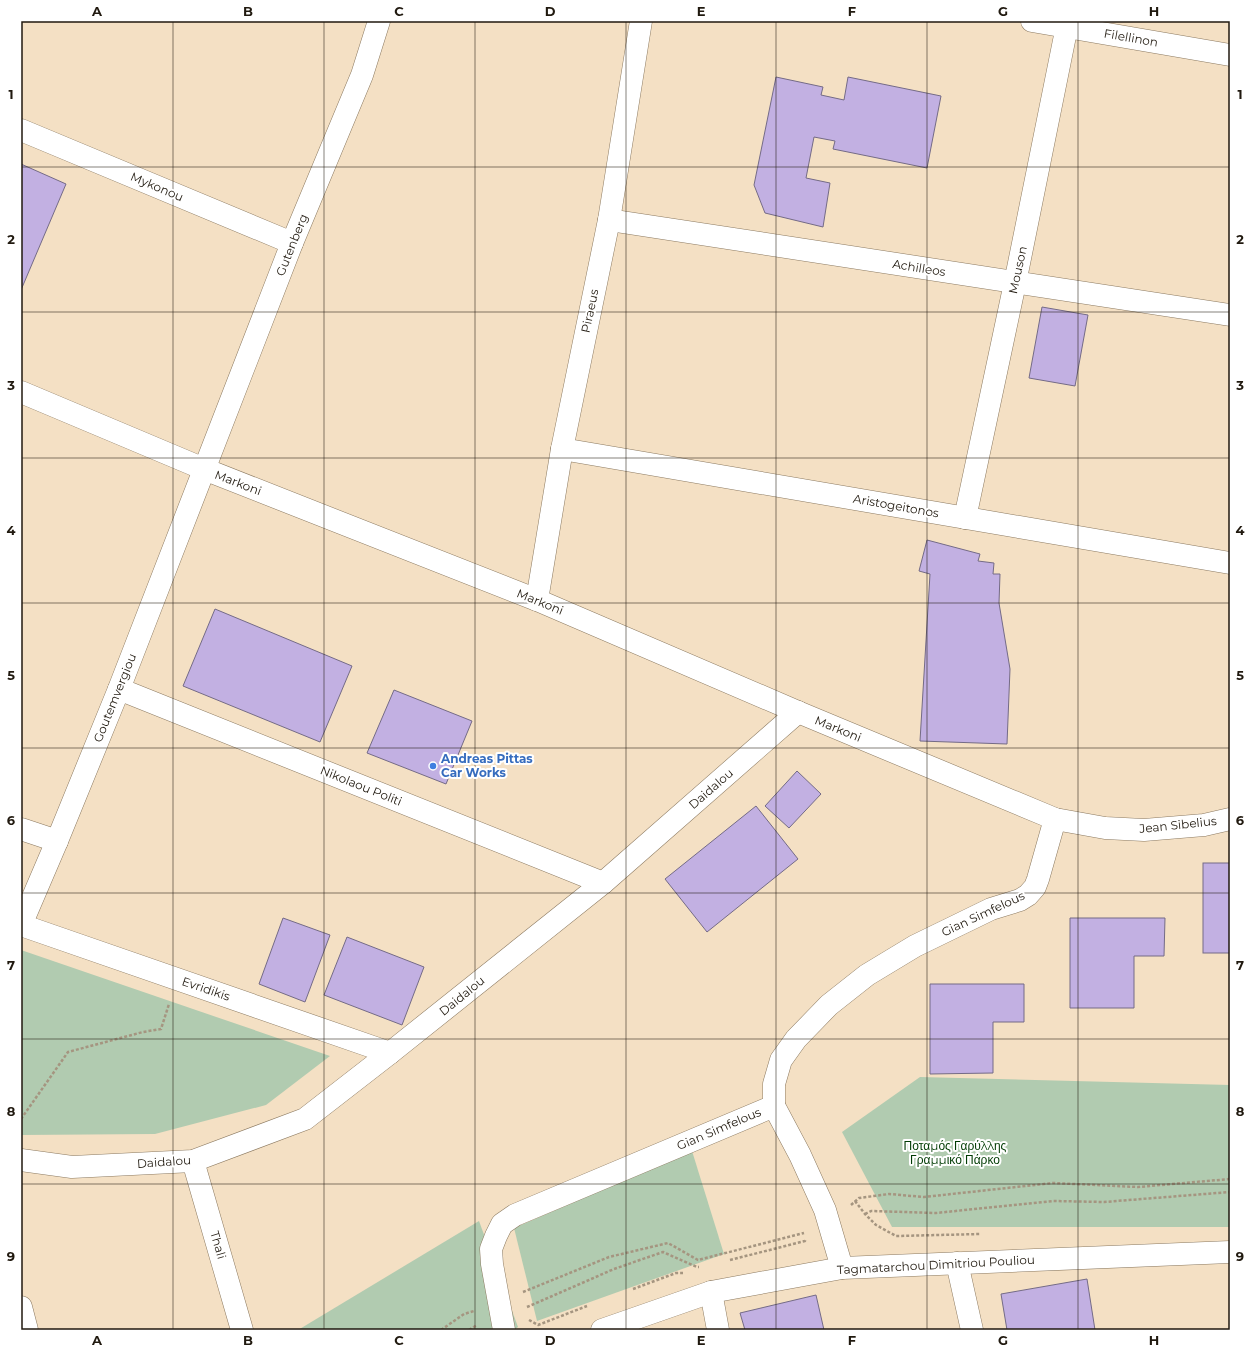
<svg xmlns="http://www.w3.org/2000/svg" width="1251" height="1351" viewBox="0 0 1251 1351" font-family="Montserrat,sans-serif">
<rect width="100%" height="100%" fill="#f4e0c4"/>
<g fill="#b1cbb0">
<path d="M21 950 330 1056 266 1105 155 1134 21 1135Z"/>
<path d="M920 1077 1230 1085V1227H892L842 1132Z"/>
<path d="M692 1151 724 1254 537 1321 514 1228Z"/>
<path d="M479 1221 518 1327 514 1330H298Z"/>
</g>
<g fill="#c2b0e2" stroke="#746b86">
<path d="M776 77 823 87 821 95 844 100 848 77 941 96 927 168 833 149 835 141 814 137 806 178 830 183 823 227 765 213 754 185Z"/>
<path d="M21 164 66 184 21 290Z"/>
<path d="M1042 307 1088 315 1075 386 1029 378Z"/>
<path d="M927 540 980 554 978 561 994 563 993 574H1000L999 603 1010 669 1007 744 920 741 930 574 919 571Z"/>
<path d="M215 609 352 666 320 742 183 686Z"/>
<path d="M394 690 472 721 446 784 367 753Z"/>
<path d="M797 771 821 794 789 828 765 806Z"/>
<path d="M756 806 798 859 707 932 665 879Z"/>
<rect x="1203" y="863" width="27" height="90"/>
<path d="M283 918 330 935 305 1002 259 984Z"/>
<path d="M1070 918H1165L1164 956H1134V1008H1070Z"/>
<path d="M347 937 424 967 402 1025 324 995Z"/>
<path d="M930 984H1024V1022H993V1073L930 1074Z"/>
<path d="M1087 1279 1095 1330H1007L1001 1294Z"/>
<path d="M816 1295 824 1330H745L740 1313Z"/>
</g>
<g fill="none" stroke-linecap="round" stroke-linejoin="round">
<defs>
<g id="minor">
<path d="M1032 21 1230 55"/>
<path d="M21 130 292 243"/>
<path d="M609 220 1230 315"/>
<path d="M562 449 1230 563"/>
<path d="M965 518 1015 283 1068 21"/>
<path d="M537 600 562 449 609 220 641 21"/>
<path d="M119 689 603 883"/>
<path d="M21 829 57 841"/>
<path d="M21 925 57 841 119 689 292 243 362 75 379 21"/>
<path d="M21 925 390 1053"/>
<path d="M774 1106 800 1155 825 1210 842 1268"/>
<path d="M21 1160 72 1167 193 1161 305 1119 390 1053 603 883 798 712"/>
<path d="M193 1161 242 1330"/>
<path d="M957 1263 972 1330"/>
<path d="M711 1292 718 1330"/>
<path d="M21 1307 27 1330"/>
<path d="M504 1330 492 1264 491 1249 496 1236 502 1224 515 1215 774 1106V1084L781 1060 796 1039 829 1005 867 975 915 946 991 909 1020 900 1028 895 1035 887 1038 879 1055 819"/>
<path d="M602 1330 711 1292 842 1268 1230 1252"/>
</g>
<path id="major" d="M21 392 204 469 537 600 798 712 1055 819 1105 828 1144 830 1204 825 1230 819"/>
</defs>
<use href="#minor" stroke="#8c7a61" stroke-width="23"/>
<use href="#major" stroke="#8c7a61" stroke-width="23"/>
<g stroke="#a59580" stroke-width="2.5" stroke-dasharray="3 2" stroke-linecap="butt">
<path d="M21 1119 68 1052 143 1032 161 1029 169 1004"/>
<path d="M855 1201 865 1214 876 1225 896 1236 981 1234"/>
<path d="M851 1205 859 1198 889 1194 924 1197 1053 1183 1138 1187 1230 1179"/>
<path d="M865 1214 871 1211 936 1213 1053 1201 1104 1202 1230 1192"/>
<path d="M730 1260 805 1241V1240"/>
<path d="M633 1289 676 1273H683"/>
<path d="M523 1292 609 1257 668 1243 698 1260 804 1233"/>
<path d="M527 1307 614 1269 663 1252 697 1267H699"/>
<path d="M529 1320 538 1325 587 1306"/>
<path d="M441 1330 464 1314 474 1311"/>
<path d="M469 1330 477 1325"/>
</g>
<use href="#minor" stroke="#fff" stroke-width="22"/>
<use href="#major" stroke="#fff" stroke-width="22"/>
</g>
<path fill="none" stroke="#20190f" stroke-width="1" stroke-opacity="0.55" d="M173 21V1330M324 21V1330M475 21V1330M626 21V1330M776 21V1330M927 21V1330M1078 21V1330M21 167H1230M21 312H1230M21 458H1230M21 603H1230M21 748H1230M21 893H1230M21 1039H1230M21 1184H1230"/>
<circle fill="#3f7fe0" stroke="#fff" stroke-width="1.5" cx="433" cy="766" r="4"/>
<g text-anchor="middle" stroke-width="4" stroke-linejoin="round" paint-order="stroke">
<g font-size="12" fill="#20190f" stroke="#fff">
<text transform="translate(1131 38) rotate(10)" y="4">Filellinon</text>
<text transform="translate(157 187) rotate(23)" y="4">Mykonou</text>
<text transform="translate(292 245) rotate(-68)" y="4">Gutenberg</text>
<text transform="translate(919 268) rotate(9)" y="4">Achilleos</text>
<text transform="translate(1018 270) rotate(-78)" y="4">Mouson</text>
<text transform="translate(590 311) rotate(-78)" y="4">Piraeus</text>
<text transform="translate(238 483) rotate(21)" y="4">Markoni</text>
<text transform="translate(896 506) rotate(10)" y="4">Aristogeitonos</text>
<text transform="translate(540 602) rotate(22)" y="4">Markoni</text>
<text transform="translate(115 698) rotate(-68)" y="4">Goutemvergiou</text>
<text transform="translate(838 729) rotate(22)" y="4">Markoni</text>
<text transform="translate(361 786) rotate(22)" y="4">Nikolaou Politi</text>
<text transform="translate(711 789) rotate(-41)" y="4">Daidalou</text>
<text transform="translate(1178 825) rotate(-6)" y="4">Jean Sibelius</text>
<text transform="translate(983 914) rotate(-25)" y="4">Gian Simfelous</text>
<text transform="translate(206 989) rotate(19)" y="4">Evridikis</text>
<text transform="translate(462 996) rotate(-39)" y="4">Daidalou</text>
<text transform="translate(719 1129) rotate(-23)" y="4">Gian Simfelous</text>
<text transform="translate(164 1162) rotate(-4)" y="4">Daidalou</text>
<text transform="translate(218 1245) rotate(74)" y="4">Thali</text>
<text transform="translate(936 1265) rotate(-3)" y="4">Tagmatarchou Dimitriou Pouliou</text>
</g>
<g font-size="12" font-weight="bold" fill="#366cbe" stroke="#fff" text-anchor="start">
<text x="441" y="763">Andreas Pittas<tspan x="441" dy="14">Car Works</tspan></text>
</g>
<g font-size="12" fill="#003b03" stroke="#fff">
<text x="955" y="1150">Ποταμός Γαρύλλης<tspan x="955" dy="14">Γραμμικό Πάρκο</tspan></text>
</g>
</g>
<rect width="1251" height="1351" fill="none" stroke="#ffffff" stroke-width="44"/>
<rect x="22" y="22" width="1207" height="1307" fill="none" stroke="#20190f" stroke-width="1.5"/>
<g font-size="13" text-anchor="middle" font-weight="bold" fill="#20190f">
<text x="97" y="16">A</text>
<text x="248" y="16">B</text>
<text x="399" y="16">C</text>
<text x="550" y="16">D</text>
<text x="701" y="16">E</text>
<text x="852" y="16">F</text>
<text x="1003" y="16">G</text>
<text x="1154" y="16">H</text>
<text x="11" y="99">1</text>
<text x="1240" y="99">1</text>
<text x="11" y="244">2</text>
<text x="1240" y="244">2</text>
<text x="11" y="390">3</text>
<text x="1240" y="390">3</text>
<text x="11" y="535">4</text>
<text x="1240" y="535">4</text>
<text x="11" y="680">5</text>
<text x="1240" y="680">5</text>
<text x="11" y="825">6</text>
<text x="1240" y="825">6</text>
<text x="11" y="970">7</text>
<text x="1240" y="970">7</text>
<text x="11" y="1116">8</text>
<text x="1240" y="1116">8</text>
<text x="11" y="1261">9</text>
<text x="1240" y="1261">9</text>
<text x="97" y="1345">A</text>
<text x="248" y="1345">B</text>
<text x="399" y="1345">C</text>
<text x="550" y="1345">D</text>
<text x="701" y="1345">E</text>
<text x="852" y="1345">F</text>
<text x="1003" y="1345">G</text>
<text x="1154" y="1345">H</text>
</g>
</svg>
